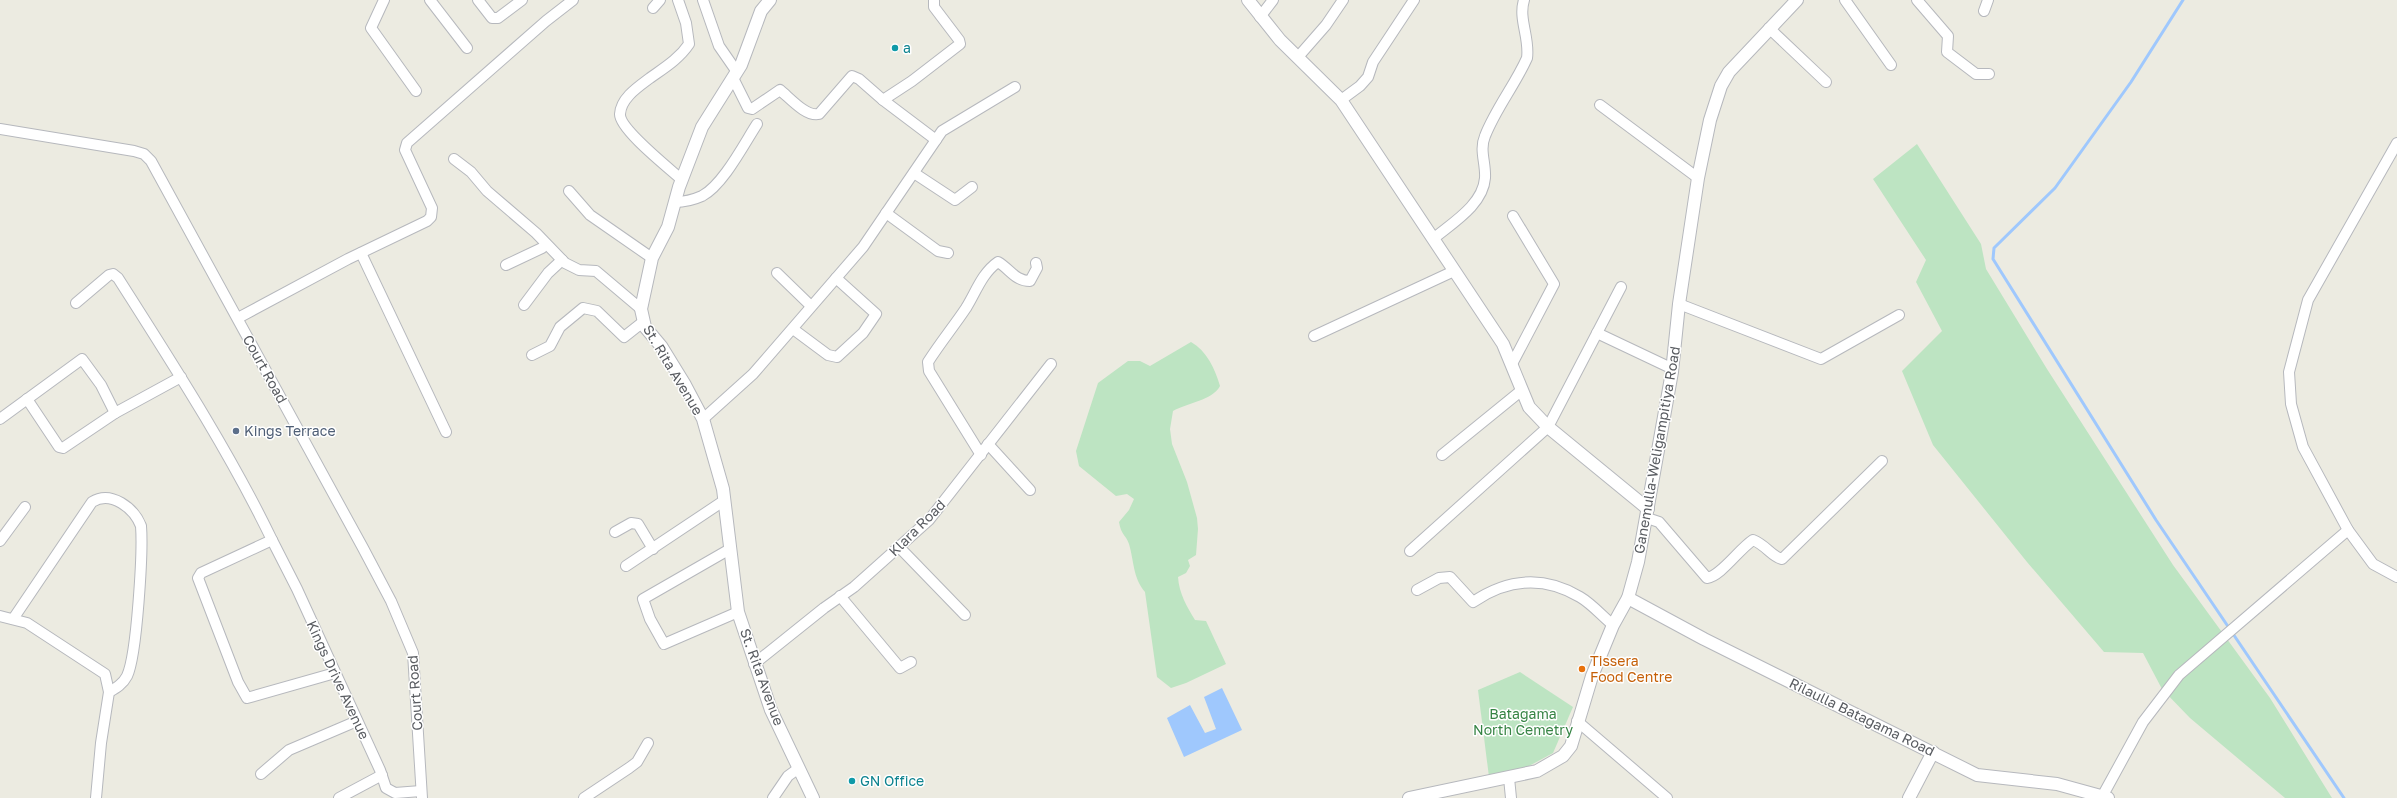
<svg xmlns="http://www.w3.org/2000/svg" width="2397" height="798" viewBox="0 0 2397 798" font-family="'Golos Text',sans-serif">
<rect width="100%" height="100%" fill="#ecebe1"/>
<g fill="#bde4c2">
<path d="M1917 144 1981 244 1986 269 2047 369 2173 565 2270 698 2332 798H2285L2190 718 2162 689 2143 653 2104 652 2027 562 1933 445 1902 371 1942 331 1916 282 1926 260 1873 179Z"/>
<path d="M1191 342C1207 351 1215 369 1220 386 1213 400 1187 403 1173 411L1170 429 1172 444 1187 482 1197 518 1198 529 1196 555 1188 560 1190 566 1186 573 1178 577C1179 593 1187 607 1195 620L1206 621 1226 664 1186 683 1171 688 1157 677 1145 592C1133 578 1134 561 1129 544 1126 535 1121 535 1119 522L1129 510 1134 499 1127 494 1116 496 1079 466 1076 451 1098 383 1128 361H1140L1150 366Z"/>
<path d="M1520 672 1573 707 1553 753 1529 766 1489 777 1478 690Z"/>
</g>
<path fill="#9fc8fd" d="M1222 688 1242 730 1184 757 1167 718 1190 705 1205 733 1216 729 1204 697Z"/>
<g fill="none" stroke-linecap="round" stroke-linejoin="round">
<path stroke="#9fc8fd" stroke-width="3" d="M2183 0 2131 82 2055 188 1994 248 1993 259 2156 520 2344 798"/>
<defs>
<g id="minor">
<path d="M384 0 371 28 416 91"/>
<path d="M430 0 467 48"/>
<path d="M478 0 492 18H498L522 0"/>
<path d="M678 0 686 23 689 44C679 59 664 68 650 78 638 87 621 98 620 114 619 129 670 169 682 180"/>
<path d="M703 0 719 46 737 72"/>
<path d="M1845 0 1891 65"/>
<path d="M1917 0 1948 36 1947 52 1976 74H1989"/>
<path d="M934 1V7L959 40 960 44 912 81 883 100 936 140"/>
<path d="M653 8 660 0"/>
<path d="M1984 11 1988 0"/>
<path d="M1260 17 1273 0"/>
<path d="M1769 28 1826 82"/>
<path d="M1298 57 1326 25 1343 0"/>
<path d="M733 78 748 108 752 109 780 90C790 98 806 117 819 114L852 76 859 79 883 100"/>
<path d="M1341 100 1360 86 1368 77 1373 62 1414 0"/>
<path d="M1600 105 1698 178"/>
<path d="M0 129 134 151 144 154 151 161 363 548 391 601 413 653 422 798"/>
<path d="M2397 143 2308 300 2289 372 2291 404 2303 447 2348 530 2373 564 2397 577"/>
<path d="M454 159 471 172 487 191 536 233 565 263 579 270 596 271 641 309"/>
<path d="M914 173 955 200 972 187"/>
<path d="M569 191 590 215 652 258"/>
<path d="M675 202C685 202 693 200 702 196 723 185 744 144 757 124"/>
<path d="M886 213 938 251 948 253"/>
<path d="M1433 239C1452 223 1483 205 1485 178 1486 163 1479 150 1485 136 1496 108 1515 85 1527 58 1530 38 1518 19 1524 0"/>
<path d="M361 253 446 432"/>
<path d="M506 265 542 248 546 244"/>
<path d="M777 273 811 306"/>
<path d="M76 303 109 275 113 274 118 278C172 363 228 449 272 540L201 573 198 578 238 682 247 698 335 673"/>
<path d="M1679 304 1821 359 1899 315"/>
<path d="M524 305 548 273 562 260"/>
<path d="M238 318 348 259 427 221 431 217 432 208 405 150 407 143 546 21 573 0"/>
<path d="M793 329 828 355 837 357 863 333 876 314 836 278"/>
<path d="M1597 333 1673 369"/>
<path d="M1314 336 1454 271"/>
<path d="M532 355 550 346 560 327 583 308 597 311 624 337 643 322"/>
<path d="M1512 364 1554 284 1513 216"/>
<path d="M27 399 59 447 63 448 115 413"/>
<path d="M0 419 82 359 101 385 115 413 181 377"/>
<path d="M703 419 753 374 863 247 942 131 1015 87"/>
<path d="M988 444 1030 490"/>
<path d="M981 455 929 371 928 362C940 343 954 326 966 308 976 292 982 273 998 262 1010 269 1015 281 1030 281L1037 268 1036 263"/>
<path d="M1442 455 1522 390"/>
<path d="M1647 518 1659 522 1707 578C1721 576 1739 549 1753 540 1766 545 1772 557 1782 559L1882 461"/>
<path d="M615 532 631 523 638 524 653 549"/>
<path d="M272 540 297 589 380 770 386 788 395 793 421 791"/>
<path d="M0 541 25 507"/>
<path d="M900 548 965 615"/>
<path d="M730 549 643 599 650 619 664 644 738 612"/>
<path d="M1410 551 1548 427 1621 287"/>
<path d="M626 566 725 500"/>
<path d="M1417 590 1439 578 1450 577 1473 602C1507 579 1543 575 1580 597 1592 604 1602 616 1613 625"/>
<path d="M840 596 900 668 911 662"/>
<path d="M0 616 27 623 105 674 109 692 101 743 96 798"/>
<path d="M13 619 92 502C111 490 134 508 141 526 143 551 137 655 127 676 123 684 116 688 109 692"/>
<path d="M754 664 824 608 854 587 929 520 1051 364"/>
<path d="M1577 721 1667 798"/>
<path d="M261 774 289 750 357 721"/>
<path d="M1509 778 1511 798"/>
<path d="M2103 795 2143 722 2179 675 2348 530"/>
<path d="M339 798 382 775"/>
<path d="M584 798 629 768 637 762 648 743"/>
<path d="M773 798 788 776 799 768"/>
</g>
<g id="tertiary">
<path d="M770 0 761 11 741 65 702 127 679 187 668 227 652 258 641 309 645 327 661 346 685 385 703 419 723 489 738 612 771 710 813 798"/>
<path d="M1248 0 1280 40 1341 100 1503 344 1529 407 1548 427 1648 509"/>
<path d="M1628 598 1704 639 1977 775 2057 784 2108 798"/>
<path d="M1409 798 1537 771 1563 756 1571 746 1592 676 1613 625 1628 598 1638 562 1672 372 1679 304 1698 178 1710 120 1721 86 1729 72 1797 0"/>
<path d="M1909 798 1933 752"/>
</g>
</defs>
<use href="#minor" stroke="#b6b8bd" stroke-width="12"/>
<use href="#tertiary" stroke="#b6b8bd" stroke-width="14"/>
<use href="#minor" stroke="#fff" stroke-width="10"/>
<use href="#tertiary" stroke="#fff" stroke-width="12"/>
</g>
<g fill="#0f9aa8" stroke="#fff" stroke-width="1.5">
<circle cx="895" cy="48" r="4"/>
<circle cx="852" cy="781" r="4"/>
</g>
<circle fill="#5c6f8a" stroke="#fff" stroke-width="1.5" cx="236" cy="431" r="4"/>
<circle fill="#e8710a" stroke="#fff" stroke-width="1.5" cx="1582" cy="669" r="4"/>
<g text-anchor="middle" stroke-width="3" stroke-linejoin="round" paint-order="stroke">
<g font-size="14" fill="#0d838f" stroke="#fff" text-anchor="start">
<text x="903" y="53">a</text>
<text x="860" y="786">GN Office</text>
</g>
<g font-size="14" fill="#595c61" stroke="#fff">
<text transform="translate(265 369) rotate(61)" y="5">Court Road</text>
<text transform="translate(673 370) rotate(59)" y="5">St. Rita Avenue</text>
<text transform="translate(1657 450) rotate(-80)" y="5">Ganemulla-Weligampitiya Road</text>
<text transform="translate(917 528) rotate(-45)" y="5">Klara Road</text>
<text transform="translate(762 677) rotate(70)" y="5">St. Rita Avenue</text>
<text transform="translate(338 680) rotate(65)" y="5">Kings Drive Avenue</text>
<text transform="translate(415 693) rotate(-94)" y="5">Court Road</text>
<text transform="translate(1862 717) rotate(26)" y="5">Rilaulla Batagama Road</text>
</g>
<g font-size="14" fill="#4e5e75" stroke="#fff" text-anchor="start">
<text x="244" y="436">Kings Terrace</text>
</g>
<g font-size="14" fill="#c56008" stroke="#fff" text-anchor="start">
<text x="1590" y="666">Tissera<tspan x="1590" dy="16">Food Centre</tspan></text>
</g>
<g font-size="14" fill="#368444" stroke="#fff">
<text x="1523" y="719">Batagama<tspan x="1523" dy="16">North Cemetry</tspan></text>
</g>
</g>
</svg>
